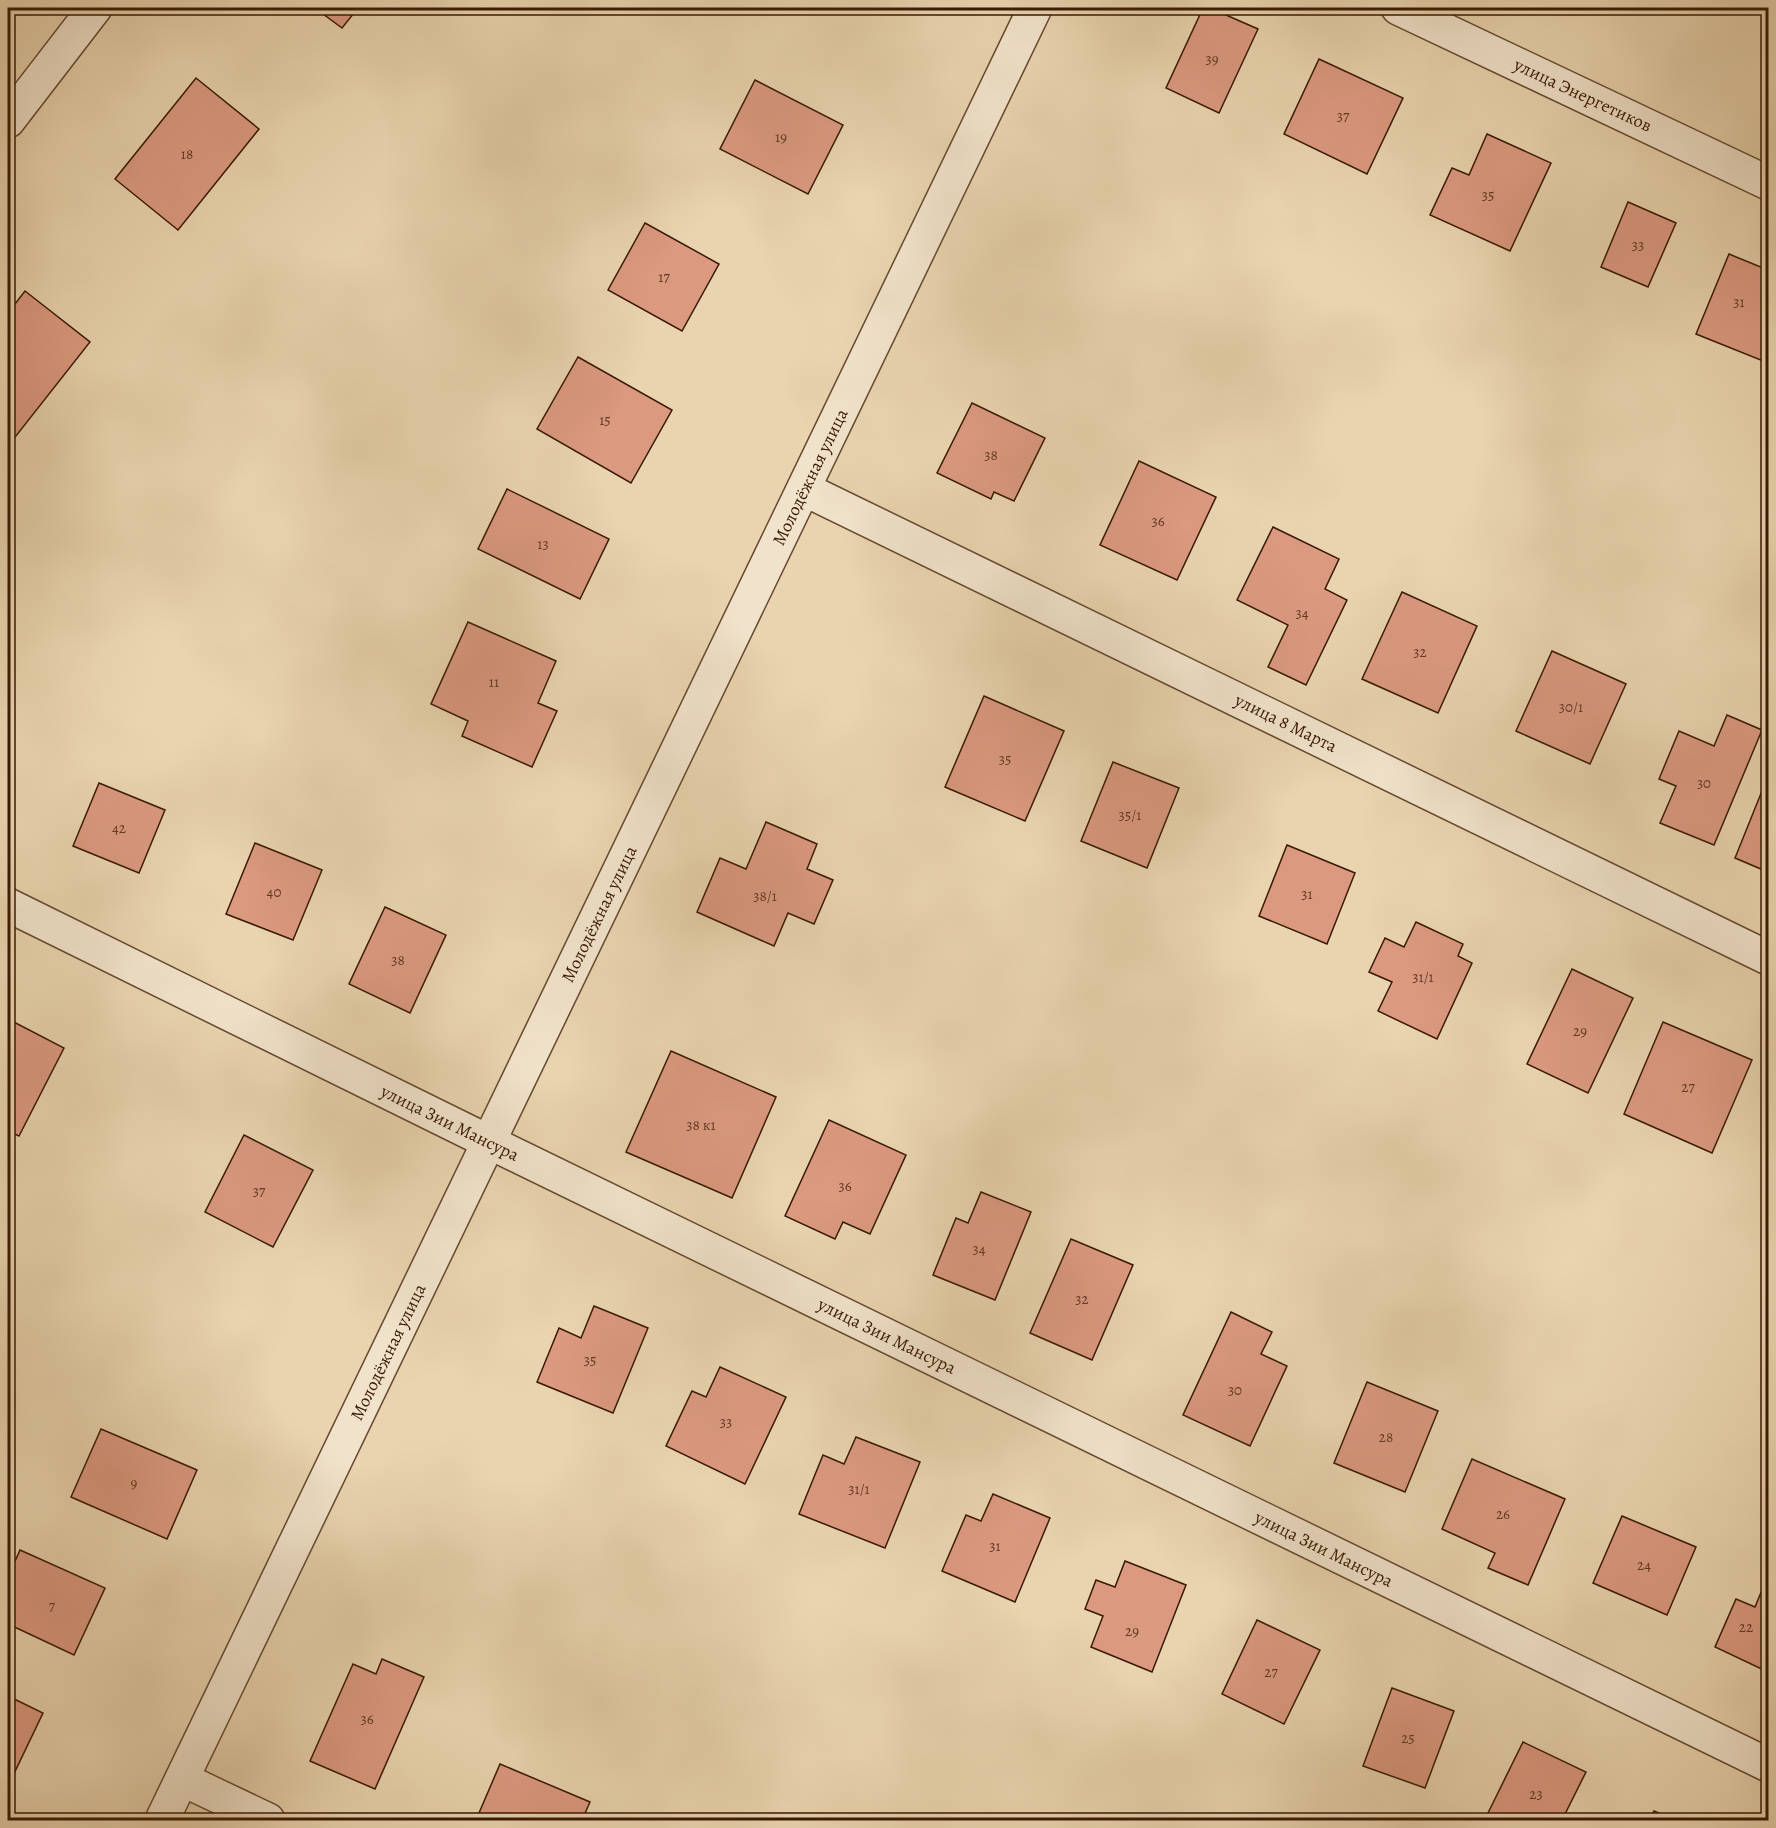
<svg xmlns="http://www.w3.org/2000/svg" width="1776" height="1828" viewBox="0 0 1776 1828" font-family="Alegreya,serif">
<rect width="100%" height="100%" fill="#e9d4af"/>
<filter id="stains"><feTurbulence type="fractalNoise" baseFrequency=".00333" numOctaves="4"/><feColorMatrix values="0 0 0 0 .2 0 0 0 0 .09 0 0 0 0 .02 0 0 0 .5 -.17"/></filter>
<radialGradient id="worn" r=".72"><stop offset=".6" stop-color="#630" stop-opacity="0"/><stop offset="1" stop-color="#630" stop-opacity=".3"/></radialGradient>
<g fill="#db9980" stroke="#391904" stroke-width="1.5">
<path d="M315 8H358L342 28Z"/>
<path d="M1203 8H1210L1258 29 1219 113 1166 88Z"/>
<path d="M1319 59 1403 98 1367 174 1284 134Z"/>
<path d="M196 78 259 129 178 230 115 179Z"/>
<path d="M755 80 843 125 808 194 720 149Z"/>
<path d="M1487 134 1551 163 1510 251 1430 215 1452 168 1469 175Z"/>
<path d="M1628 202 1676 223 1648 287 1601 267Z"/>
<path d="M645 223 719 264 682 331 608 290Z"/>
<path d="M1729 254 1768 270V363L1696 334Z"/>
<path d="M25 291 90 342 12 441 8 438V313Z"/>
<path d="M578 357 672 410 631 483 537 429Z"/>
<path d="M972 403 1045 438 1014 501 994 492 991 499 937 473Z"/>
<path d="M1139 461 1216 497 1177 580 1100 545Z"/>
<path d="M507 489 609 539 580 599 478 549Z"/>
<path d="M1273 527 1339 559 1325 589 1347 600 1306 685 1268 667 1288 625 1237 600Z"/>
<path d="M1402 592 1477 626 1438 713 1362 679Z"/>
<path d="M468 622 556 661 538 703 557 711 532 767 462 736 468 721 431 704Z"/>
<path d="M1552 651 1626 684 1590 764 1516 731Z"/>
<path d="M984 696 1064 731 1025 821 945 787Z"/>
<path d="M1727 715 1762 730 1714 845 1660 823 1676 786 1659 779 1679 731 1714 746Z"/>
<path d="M1113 762 1179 788 1147 868 1081 841Z"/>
<path d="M1768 776V872L1735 858Z"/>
<path d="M99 783 165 810 139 873 73 846Z"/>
<path d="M766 822 817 844 807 869 833 880 814 924 788 913 774 946 697 912 720 858 746 869Z"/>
<path d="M255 843 322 870 293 940 226 914Z"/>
<path d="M1287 845 1355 873 1327 944 1259 916Z"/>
<path d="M385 907 446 935 410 1013 349 984Z"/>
<path d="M1416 922 1463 944 1458 956 1472 963 1437 1039 1378 1011 1392 982 1369 972 1385 938 1404 947Z"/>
<path d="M1572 969 1633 998 1588 1093 1527 1064Z"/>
<path d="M8 1019 64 1048 19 1136 8 1131Z"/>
<path d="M1663 1022 1752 1060 1712 1153 1624 1114Z"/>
<path d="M671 1051 776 1097 732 1198 626 1152Z"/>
<path d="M829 1120 906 1155 870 1234 843 1222 835 1239 785 1216Z"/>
<path d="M244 1135 313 1170 273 1247 205 1212Z"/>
<path d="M981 1192 1031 1212 995 1300 933 1275 956 1218 968 1223Z"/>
<path d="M1071 1239 1133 1265 1092 1360 1030 1333Z"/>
<path d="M594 1306 648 1328 613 1413 537 1382 559 1328 581 1338Z"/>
<path d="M1231 1312 1272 1332 1261 1354 1287 1366 1250 1446 1183 1415Z"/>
<path d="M720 1367 786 1397 745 1484 666 1446 692 1391 706 1397Z"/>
<path d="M1367 1382 1438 1411 1405 1492 1334 1463Z"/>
<path d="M101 1429 197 1470 167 1539 71 1497Z"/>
<path d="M856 1437 920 1462 885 1548 799 1514 823 1455 844 1464Z"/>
<path d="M1472 1459 1565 1499 1528 1585 1488 1568 1495 1553 1442 1529Z"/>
<path d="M993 1494 1050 1518 1015 1602 942 1571 966 1515 981 1521Z"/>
<path d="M1622 1516 1696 1547 1667 1615 1593 1583Z"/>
<path d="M20 1550 105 1588 74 1655 8 1624V1577Z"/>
<path d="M1125 1561 1186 1585 1152 1672 1091 1647 1103 1616 1085 1609 1096 1580 1115 1587Z"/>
<path d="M1762 1590 1768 1593V1672L1715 1647 1736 1599 1755 1607Z"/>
<path d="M1257 1620 1320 1650 1284 1724 1222 1694Z"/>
<path d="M382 1659 424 1677 375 1789 310 1761 353 1664 376 1674Z"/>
<path d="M1392 1688 1454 1711 1425 1788 1363 1766Z"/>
<path d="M8 1696 43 1713 9 1784 8 1783Z"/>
<path d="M1523 1742 1586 1772 1562 1820H1494L1486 1817Z"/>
<path d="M500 1764 590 1802 582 1820H476Z"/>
<path d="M1654 1811 1675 1820H1650Z"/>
</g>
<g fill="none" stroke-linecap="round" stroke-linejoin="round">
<defs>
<g id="minor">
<path d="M1398 8 1768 183"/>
<path d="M8 121 95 8"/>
<path d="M804 489 1768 958"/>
<path d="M8 905 489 1142 1768 1765"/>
<path d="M182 1779 268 1820"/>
<path d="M162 1820 1035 8"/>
</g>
</defs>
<use href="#minor" stroke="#65482f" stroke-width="36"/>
<use href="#minor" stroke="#f1e3cb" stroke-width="33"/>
</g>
<g text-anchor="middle" stroke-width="4.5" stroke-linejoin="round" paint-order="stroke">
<g font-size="15" fill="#623923">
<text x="1212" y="64">39</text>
<text x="1343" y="121">37</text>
<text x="781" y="142">19</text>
<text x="187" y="159">18</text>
<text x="1488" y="200">35</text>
<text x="1638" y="250">33</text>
<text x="664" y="282">17</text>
<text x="1739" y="307">31</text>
<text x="605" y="425">15</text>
<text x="991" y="460">38</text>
<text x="1158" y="526">36</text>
<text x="543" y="549">13</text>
<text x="1302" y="618">34</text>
<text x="1420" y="657">32</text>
<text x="494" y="687">11</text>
<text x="1571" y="712">30/1</text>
<text x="1005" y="764">35</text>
<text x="1704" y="788">30</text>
<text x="1130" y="820">35/1</text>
<text x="119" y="833">42</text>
<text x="274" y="897">40</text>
<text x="1307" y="899">31</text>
<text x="765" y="901">38/1</text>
<text x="398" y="965">38</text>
<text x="1423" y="982">31/1</text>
<text x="1580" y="1036">29</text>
<text x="1688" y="1092">27</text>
<text x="701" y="1130">38 к1</text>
<text x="845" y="1191">36</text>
<text x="259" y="1196">37</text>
<text x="979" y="1254">34</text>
<text x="1082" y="1304">32</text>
<text x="590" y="1365">35</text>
<text x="1235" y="1395">30</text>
<text x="726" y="1427">33</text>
<text x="1386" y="1442">28</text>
<text x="134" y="1488">9</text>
<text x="859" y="1494">31/1</text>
<text x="1503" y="1519">26</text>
<text x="995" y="1551">31</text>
<text x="1644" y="1570">24</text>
<text x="52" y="1611">7</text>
<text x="1746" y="1632">22</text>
<text x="1132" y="1636">29</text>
<text x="1271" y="1677">27</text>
<text x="367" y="1724">36</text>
<text x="1408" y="1743">25</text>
<text x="1536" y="1799">23</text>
</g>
<g font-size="18" fill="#391904" stroke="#f1e3cb">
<text transform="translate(1583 95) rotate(25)" y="6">улица Энергетиков</text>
<text transform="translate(810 477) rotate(-64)" y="6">Молодёжная улица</text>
<text transform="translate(1286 723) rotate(26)" y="6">улица 8 Марта</text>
<text transform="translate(599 914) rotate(-64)" y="6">Молодёжная улица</text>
<text transform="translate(450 1123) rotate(26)" y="6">улица Зии Мансура</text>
<text transform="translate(887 1336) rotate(26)" y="6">улица Зии Мансура</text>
<text transform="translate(388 1352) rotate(-64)" y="6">Молодёжная улица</text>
<text transform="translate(1324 1549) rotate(26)" y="6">улица Зии Мансура</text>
</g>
</g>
<rect width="1776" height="1828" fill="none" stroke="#e9d4af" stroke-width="30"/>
<rect x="9" y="9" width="1758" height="1810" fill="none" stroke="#391904" stroke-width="3"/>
<rect x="15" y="15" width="1746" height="1798" fill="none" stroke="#391904" stroke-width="1.5"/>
<rect width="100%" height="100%" filter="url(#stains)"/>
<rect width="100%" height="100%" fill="url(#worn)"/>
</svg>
